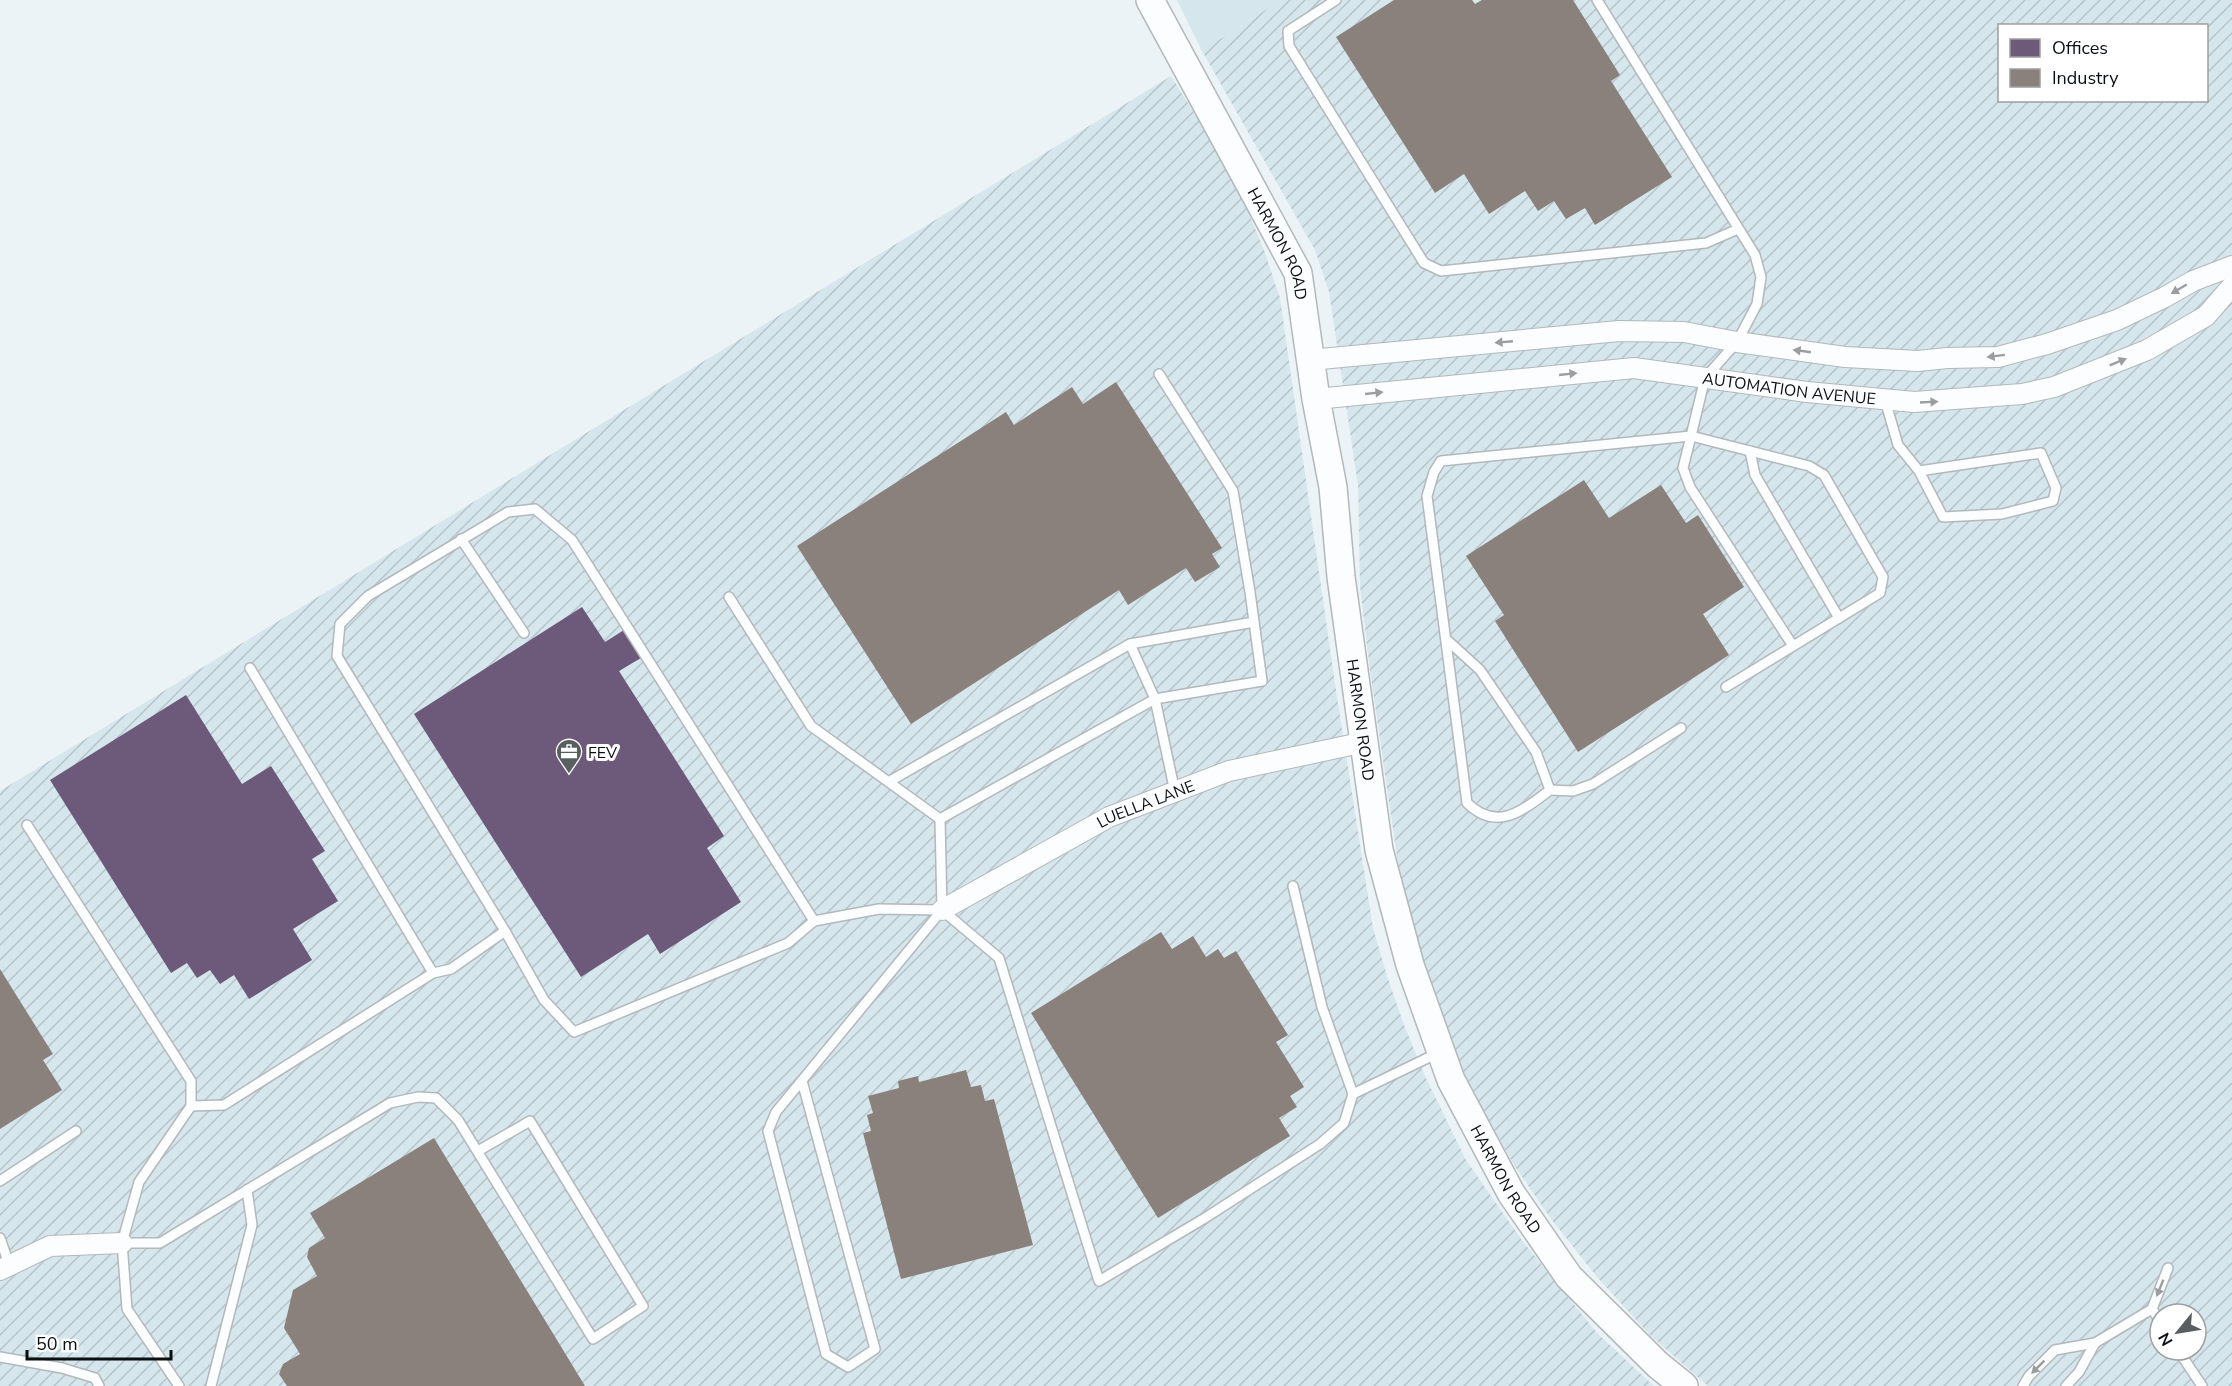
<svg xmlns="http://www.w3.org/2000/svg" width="2232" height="1386" viewBox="0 0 2232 1386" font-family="'Nunito Sans',sans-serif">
<defs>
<pattern id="industrial-furrows" width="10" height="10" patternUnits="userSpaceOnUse" patternTransform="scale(1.5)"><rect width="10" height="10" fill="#d6e6ed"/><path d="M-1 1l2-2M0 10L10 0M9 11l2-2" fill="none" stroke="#b6c4ca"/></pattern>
</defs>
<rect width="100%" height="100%" fill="#ebf3f6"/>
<path fill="#d6e6ed" d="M1177 0H1281L1202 51Z"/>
<g fill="url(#industrial-furrows)" fill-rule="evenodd">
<path d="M1281 0H2232V1386H1708L1650 1335 1597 1277 1551 1219 1514 1165 1458 1065 1416 959 1398 864 1370 670 1360 586 1358 485 1329 292 1315 250 1202 51ZM2000 26H2206V100H2000ZM2160 1314H2196V1350H2160Z"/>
<path d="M1171 76 1226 164 1237 185 1264 250 1280 298 1335 684 1373 928 1387 976 1404 1025 1425 1076 1466 1160 1521 1239 1597 1333 1654 1386H0V791Z"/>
</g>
<g fill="#6d597a">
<path d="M582 607 605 642 624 630 641 658 619 671 724 836 707 848 741 902 660 954 648 934 581 977 414 714Z"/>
<path d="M186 695 242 784 271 766 325 851 312 859 338 901 293 929 312 960 249 999 234 975 220 984 210 970 197 978 187 963 171 973 50 780Z"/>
</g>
<g fill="#8a817c">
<path d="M1394 0H1472L1475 4 1482 0H1573L1620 75 1611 81 1672 177 1595 225 1585 208 1566 219 1554 201 1538 211 1525 191 1489 214 1464 174 1435 193 1336 37Z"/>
<path d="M1116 382 1222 548 1212 554 1220 567 1195 582 1186 568 1128 605 1119 590 911 724 797 546 1006 412 1014 425 1072 387 1083 404Z"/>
<path d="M1584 480 1609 518 1661 485 1686 523 1698 515 1744 587 1703 614 1729 655 1578 752 1495 621 1504 615 1466 556Z"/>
<path d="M1161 932 1172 949 1193 936 1206 957 1218 949 1224 958 1236 951 1288 1035 1276 1042 1304 1087 1290 1096 1297 1107 1279 1118 1290 1136 1158 1218 1031 1013Z"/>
<path d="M0 969 53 1054 43 1060 62 1090 0 1129Z"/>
<path d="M966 1070 971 1087 981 1085 985 1101 994 1099 1033 1245 901 1279 863 1133 871 1131 867 1115 873 1113 868 1096 899 1088 898 1081 918 1076 919 1082Z"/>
<path d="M434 1138 585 1386H287L279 1374 283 1364 300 1354 284 1328 293 1290 317 1276 307 1257 309 1248 325 1238 310 1213Z"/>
</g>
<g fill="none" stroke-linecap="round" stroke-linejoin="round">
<defs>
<g id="lane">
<path d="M1336 0 1288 31 1289 46 1424 263 1441 271 1706 243 1738 229"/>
<path d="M1159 374 1233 491 1250 592 1262 681 1155 699 1175 792"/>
<path d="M1885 400 1898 445 1919 471 1943 517 2002 514 2053 501 2056 488 2041 453 1919 471"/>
<path d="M1750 451 1755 475 1839 618"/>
<path d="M461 539 524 633"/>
<path d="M729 597 811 726 940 819"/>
<path d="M1446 639 1480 670 1536 752 1550 790C1522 811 1497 832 1467 803L1427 496 1434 472 1441 461 1691 436 1705 378 1737 342 1757 304 1761 277 1755 255 1597 0"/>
<path d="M1726 687 1880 593 1883 577 1824 475 1809 466 1691 436 1683 468 1690 487 1793 646"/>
<path d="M890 781 1130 644 1254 622"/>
<path d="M1550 790 1573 791 1593 784 1681 728"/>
<path d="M27 825 191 1081V1106"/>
<path d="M1293 886 1322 1007 1353 1094"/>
<path d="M814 921 879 909 942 910 999 958 1099 1281 1205 1218 1320 1144 1344 1123 1353 1094 1440 1052"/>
<path d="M433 973 451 969 505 931 337 656 340 624 368 596 508 512 535 509 572 540 814 921 788 943 574 1032 544 1000 505 931"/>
<path d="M802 1081 875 1349 848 1367 826 1354 768 1131 776 1112 942 910 940 819 1155 699 1130 644"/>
<path d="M0 1181 76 1131"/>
<path d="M0 1238 9 1264"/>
<path d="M122 1243H160L390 1103 418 1097 436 1098 458 1120 593 1339 643 1306 530 1121 478 1151"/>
<path d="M2152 1309 2160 1321"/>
<path d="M2178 1350 2202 1386"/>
<path d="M0 1357 62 1368 95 1378 99 1386"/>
<path d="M179 1386 127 1309 122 1243 139 1182 191 1106 224 1105 433 973 250 668"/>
<path d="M211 1386 252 1225 247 1190"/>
<path d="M2023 1386 2029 1376 2055 1350 2095 1343 2152 1309 2168 1268"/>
<path d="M2066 1386 2079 1372 2095 1343"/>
</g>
<g id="street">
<path d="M1310 360 1619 331 1684 332 1737 342 1845 357 1918 361 1947 358 1998 357 2047 344 2117 320 2165 297 2193 281 2232 266"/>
<path id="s1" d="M1316 399 1634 368 1807 392 1914 402 2022 394 2054 387 2147 350 2206 316 2232 286"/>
<path id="s2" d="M942 910 1109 817 1229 771 1365 742"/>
<path d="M0 1270 50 1246 122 1243"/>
</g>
<g id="secondary">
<path id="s3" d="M1150 0 1298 273 1316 399 1333 487 1341 577 1379 850 1410 965 1451 1080 1511 1193 1569 1277 1658 1365 1684 1386"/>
</g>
</defs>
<use href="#lane" stroke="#b2b8bb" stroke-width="12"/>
<use href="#street" stroke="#b2b8bb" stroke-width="22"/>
<use href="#secondary" stroke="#b2b8bb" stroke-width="30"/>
<use href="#lane" stroke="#fcfdfe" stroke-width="9"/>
<use href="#street" stroke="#fcfdfe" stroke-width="20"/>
<use href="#secondary" stroke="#fcfdfe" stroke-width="27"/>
</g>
<defs><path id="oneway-solid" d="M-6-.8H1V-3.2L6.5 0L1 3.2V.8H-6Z" transform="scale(1.5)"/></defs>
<g fill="#9b9e9f">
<use href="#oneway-solid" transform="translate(2179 289) rotate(150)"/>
<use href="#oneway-solid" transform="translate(1504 342) rotate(175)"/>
<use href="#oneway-solid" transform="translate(1802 351) rotate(-172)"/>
<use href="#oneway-solid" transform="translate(1996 356) rotate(173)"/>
<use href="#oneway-solid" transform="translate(2118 362) rotate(-22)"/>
<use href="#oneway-solid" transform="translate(1568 374) rotate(-6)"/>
<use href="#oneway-solid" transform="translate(1374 393) rotate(-6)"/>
<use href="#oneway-solid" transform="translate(1929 402) rotate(-3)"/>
<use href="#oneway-solid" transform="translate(2160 1288) rotate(112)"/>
<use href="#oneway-solid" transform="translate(2038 1367) rotate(135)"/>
</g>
<defs>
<symbol id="office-pin" viewBox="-11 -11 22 30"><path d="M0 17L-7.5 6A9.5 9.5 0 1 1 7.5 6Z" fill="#595f61" stroke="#fff"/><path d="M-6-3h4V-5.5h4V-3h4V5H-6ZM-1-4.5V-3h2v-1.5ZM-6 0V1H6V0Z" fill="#fff"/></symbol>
</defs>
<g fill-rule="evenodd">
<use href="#office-pin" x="554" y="737" width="30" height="40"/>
</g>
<g text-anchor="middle" stroke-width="6" stroke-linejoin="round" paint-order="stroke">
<g font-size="16" fill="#0a0f11" stroke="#fff">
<text dy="6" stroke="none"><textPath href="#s3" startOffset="276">HARMON ROAD</textPath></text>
<text dy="6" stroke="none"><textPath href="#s1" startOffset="476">AUTOMATION AVENUE</textPath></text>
<text dy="6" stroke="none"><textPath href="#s3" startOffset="762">HARMON ROAD</textPath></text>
<text dy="6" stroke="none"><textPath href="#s2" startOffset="230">LUELLA LANE</textPath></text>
<text dy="6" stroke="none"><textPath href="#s3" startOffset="1248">HARMON ROAD</textPath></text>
</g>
<g font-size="16" fill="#0a0f11" stroke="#fff" text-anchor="start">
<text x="588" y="758">FEV</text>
</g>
</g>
<rect x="1998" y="24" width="210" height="78" fill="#ffffff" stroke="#9d9fa0" stroke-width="1.5"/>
<rect x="2010" y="39" width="30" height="18" fill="#6d597a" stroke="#9d9fa0" stroke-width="1.5"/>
<text x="2052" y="54" font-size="18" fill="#0a0f11">Offices</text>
<rect x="2010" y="69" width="30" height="18" fill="#8a817c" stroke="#9d9fa0" stroke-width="1.5"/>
<text x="2052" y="84" font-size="18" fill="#0a0f11">Industry</text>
<g transform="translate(2178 1332) rotate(240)"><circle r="28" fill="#ffffff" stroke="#9d9fa0" stroke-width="1.5"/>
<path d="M0-4.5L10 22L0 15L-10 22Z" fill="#595f61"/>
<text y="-9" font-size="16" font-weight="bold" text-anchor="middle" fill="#0a0f11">N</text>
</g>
<path d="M27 1350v9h144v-9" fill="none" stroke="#0a0f11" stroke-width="3"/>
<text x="36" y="1350" font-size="18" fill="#0a0f11" stroke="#ffffff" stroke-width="4.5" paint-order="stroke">50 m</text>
</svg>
